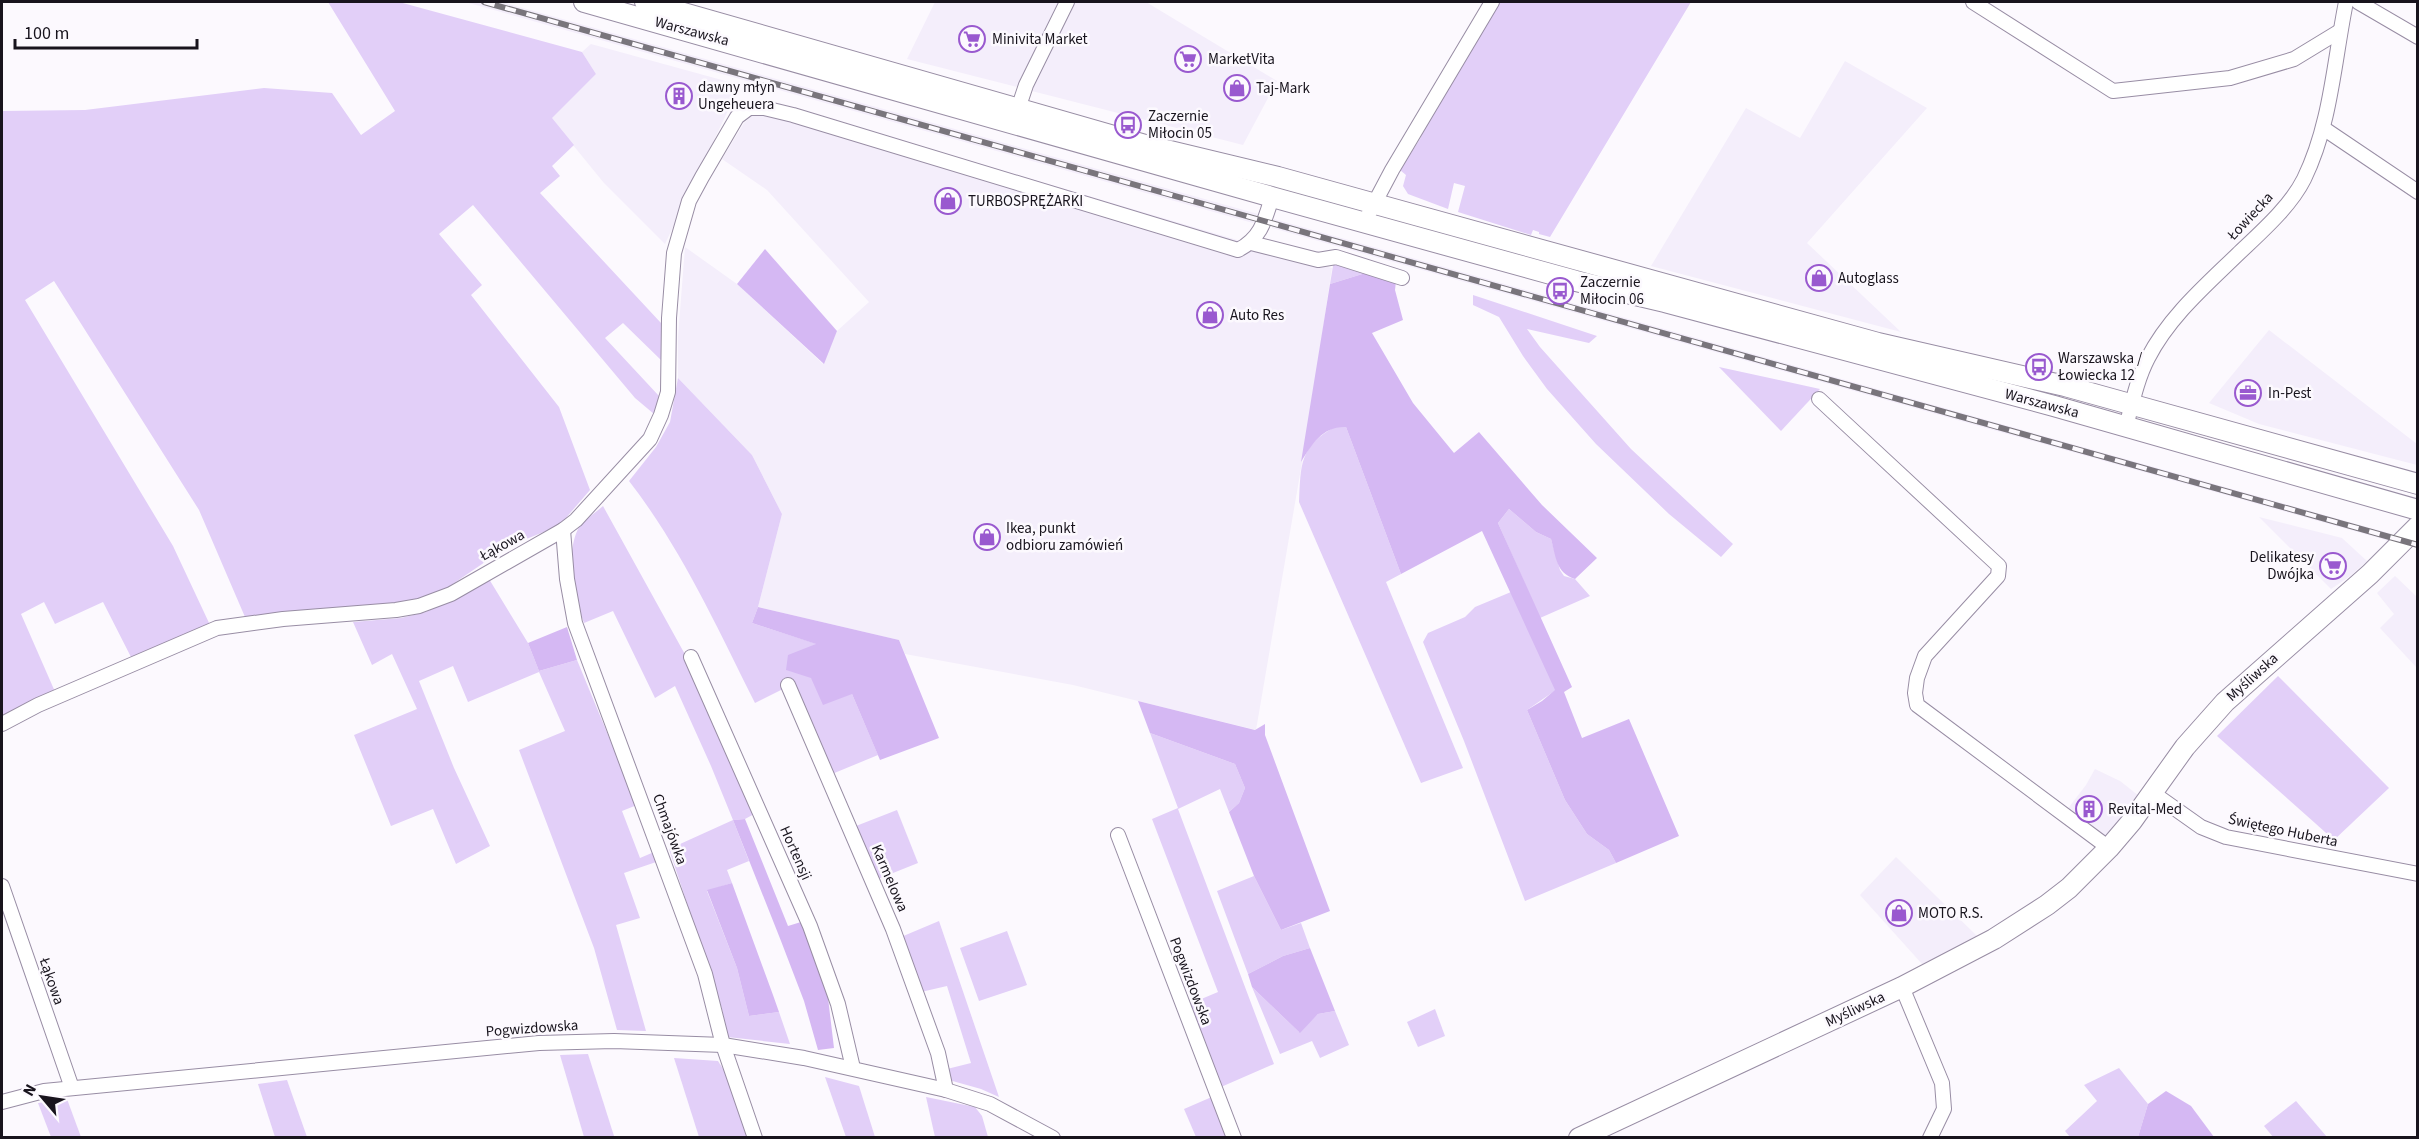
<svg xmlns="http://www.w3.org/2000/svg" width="2419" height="1139" viewBox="0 0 2419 1139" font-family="'Source Sans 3',sans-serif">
<rect width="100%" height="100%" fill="#fcf9fe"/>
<g fill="#f4eefb">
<path d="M465 2H502L1258 214 1253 223Z"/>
<path d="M935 2H1059L1017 87 907 59Z"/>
<path d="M1072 2H1146L1277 81 1243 145 1028 90Z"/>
<path d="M591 44 740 85 665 244 604 183 551 118 596 74 582 52Z"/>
<path d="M1845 61 1927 108 1807 243 1901 332 1651 266 1746 108 1800 138Z"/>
<path d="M768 101 1332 268 1310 416 1256 730 1073 685 905 654 899 640 758 607 782 514 752 455 678 378V337L685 247 737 284 823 364 837 331 869 302 767 190 722 159 744 123Z"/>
<path d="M1274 219 2122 458 2392 534 2388 541 2379 538 1272 228Z"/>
<path d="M2269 330 2417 444V465L2259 424 2209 403Z"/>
<path d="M2259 517 2342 538 2367 561 2349 577 2331 589Z"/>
<path d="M2395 576 2417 597V668L2380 628 2394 614 2377 593Z"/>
<path d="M2095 769 2120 781 2139 796 2097 847 2060 819 2086 785Z"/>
<path d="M1896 857 1977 936 1923 965 1860 895Z"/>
</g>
<g fill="#e2cff8">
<path d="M328 2H399L582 52 596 74 552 118 574 145 552 166 560 176 540 193 661 323 663 362 623 323 605 338 659 396 654 414 635 398 473 205 439 234 482 285 471 295 559 407 590 490 565 519 551 529 507 547 441 592 398 605 245 617 199 510 54 281 25 300 173 546 210 625 132 659 103 602 55 624 44 602 21 614 56 694 2 717V111L85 110 264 88 332 93 361 135 395 111Z"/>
<path d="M1497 2H1691L1550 237 1539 234V232L1533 230 1531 235 1458 212 1465 186 1454 183 1448 209 1408 194 1403 186 1406 175 1400 170 1420 139 1429 116Z"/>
<path d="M1334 260 1372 271 1330 284Z"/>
<path d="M1473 295 1597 336 1589 343 1527 329 1540 347 1631 449 1733 544 1721 557 1669 514 1596 444 1547 389 1523 356 1499 317 1473 305Z"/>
<path d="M1719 367 1820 389 1781 431Z"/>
<path d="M678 378 752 455 782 514 758 607 752 623 817 644 811 678 852 694 878 755 832 774 792 680 783 689 755 703C717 627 681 548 629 481L656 447 670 422Z"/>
<path d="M1336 426 1346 427 1401 574 1386 582 1463 768 1421 783 1299 502C1301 464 1299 447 1336 426Z"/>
<path d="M603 506 687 658 756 813 745 819 733 820 749 861 727 870 732 883 707 891 737 968 749 1016 779 1012 790 1044 727 1037 722 1009 669 849 733 820 711 766 675 686 655 698 613 611 584 623C574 597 565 556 578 529 583 521 595 513 603 506Z"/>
<path d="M1509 509 1536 532 1551 539 1560 570 1564 576 1575 579 1590 596 1540 618 1498 523Z"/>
<path d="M489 579 528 643 539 671 577 660 637 805 622 811 640 858 654 852 659 861 624 873 640 918 616 925 646 1031 617 1030 594 948 519 750 565 731 539 672 468 702 453 666 419 681 454 768 490 846 456 864 433 809 391 826 354 735 417 709 392 654 372 665 353 622 401 618 426 612Z"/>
<path d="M1511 592 1556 690 1527 710 1565 800 1587 834 1609 850 1616 863 1525 901 1464 741 1423 642 1428 633 1465 617 1475 607Z"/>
<path d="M2278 676 2389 788 2334 840 2217 736Z"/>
<path d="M1150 733 1235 764 1245 788 1239 803 1229 812 1220 789 1178 809 1274 1064 1221 1087 1187 1005 1218 992 1152 819 1178 808Z"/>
<path d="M897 810 918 863 878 879 856 826Z"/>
<path d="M1254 876 1281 930 1301 923 1310 948 1283 956 1248 974 1217 891Z"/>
<path d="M939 921 999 1097 981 1089 949 1080 947 1069 971 1063 947 986 921 992 913 964 901 937Z"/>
<path d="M1007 931 1027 985 979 1001 960 948Z"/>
<path d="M1252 987 1299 1032 1318 1014 1335 1011 1349 1045 1320 1058 1312 1041 1280 1054Z"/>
<path d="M1435 1009 1445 1036 1418 1047 1407 1022Z"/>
<path d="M588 1054 614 1136 612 1137H584L560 1055Z"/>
<path d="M674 1058 718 1061 732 1083 752 1137H699Z"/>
<path d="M2119 1068 2148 1104 2138 1137H2070L2065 1131 2097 1101 2084 1085Z"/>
<path d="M825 1077 859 1086 875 1137H846Z"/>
<path d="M287 1080 307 1137H275L258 1084Z"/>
<path d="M1214 1096 1231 1137H1196L1184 1109Z"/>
<path d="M926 1097 975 1107 982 1116 988 1137H935Z"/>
<path d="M67 1099 81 1137H51L38 1103Z"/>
<path d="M2296 1101 2327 1137H2273L2264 1126Z"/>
</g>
<g fill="#d5b8f3">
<path d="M765 249 837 331 824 364 737 284Z"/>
<path d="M1372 271 1396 281 1395 290 1403 320 1372 333 1413 403 1454 453 1479 432 1542 505 1597 558 1575 579C1556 573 1556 557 1551 539L1536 532 1509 509 1498 523 1572 687 1564 692 1582 738 1629 719 1679 836 1616 863 1609 850 1587 834 1565 800 1527 710 1542 701 1555 690 1482 531 1401 574 1346 427C1323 426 1312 444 1301 462L1330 284Z"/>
<path d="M758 607 899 640 939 738 880 760 852 694 823 705 811 678 786 670 788 655 816 644 752 623Z"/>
<path d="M567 627 577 660 539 671 528 643Z"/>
<path d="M1138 701 1255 730 1265 724V735L1330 911 1281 930 1254 876 1229 812 1239 803 1245 788 1235 764 1150 733Z"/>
<path d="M745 819 788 926 801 922 826 981 834 1048 818 1050 804 1001 781 941 733 820Z"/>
<path d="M732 883 773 995 779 1012 749 1016 737 968 707 890Z"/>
<path d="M1310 948 1335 1011 1318 1014 1300 1033 1252 987 1248 974 1283 956Z"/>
<path d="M2166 1091 2191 1106 2214 1137H2138L2148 1104Z"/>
</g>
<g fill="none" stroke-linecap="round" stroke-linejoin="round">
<defs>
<g id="street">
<path d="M1973 2 2113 91 2230 78 2294 59 2340 31"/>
<path d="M2358 2 2418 37"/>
<path d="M1016 115 1026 85 1067 2"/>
<path d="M2323 128 2418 192"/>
<path d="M1365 221 1392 170 1492 2"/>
<path d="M1251 243 1318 260 1336 257 1402 278"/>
<path d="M1819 399 1999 566 1998 576 1925 656 1917 678 1915 693 1917 705 2109 848"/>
<path d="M2126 427C2132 404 2137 379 2148 358 2169 317 2205 286 2238 254 2260 233 2290 207 2304 179 2331 124 2334 61 2346 2"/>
<path d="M563 530 567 579 575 623 705 974 723 1045 755 1138"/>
<path d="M691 657 810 926 838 1004 853 1068"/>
<path d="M788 685 893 929 938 1053 946 1090"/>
<path d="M2 724 38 705 217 628 283 619 396 610 419 606 451 594 563 530 576 520 650 439 661 415 668 392 669 318 674 253 689 201 702 177 737 117 749 108H764L793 115 1238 250C1261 238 1265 220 1272 197"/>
<path d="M2153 793 2201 827 2226 837 2418 874"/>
<path d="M1118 835 1234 1138"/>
<path d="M2 886 72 1088"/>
<path d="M1902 987 1942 1083 1944 1109 1930 1138"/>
<path d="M2 1102 44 1091 539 1043 614 1041 723 1045 804 1058 946 1090 990 1104 1053 1138"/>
</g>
<g id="secondary">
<path d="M584 2 1272 197 1576 281 1665 302 2054 406 2418 510"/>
<path d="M645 2 1149 146 1278 177 1878 343 2065 386 2418 484"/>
<path d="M1579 1138 1902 987 1994 939 2047 905 2069 888 2109 848 2132 821 2185 747 2225 702 2370 574 2418 526"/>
</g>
</defs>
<use href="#street" stroke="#988da4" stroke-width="16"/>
<use href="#secondary" stroke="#988da4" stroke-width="22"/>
<use href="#street" stroke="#fff" stroke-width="14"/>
<use href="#secondary" stroke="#fff" stroke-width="20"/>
<defs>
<path id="rail" d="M484 2 2418 545"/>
</defs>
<use href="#rail" stroke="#79757c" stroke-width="6"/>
<use href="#rail" stroke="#fcf9fe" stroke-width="4" stroke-dasharray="11" stroke-linecap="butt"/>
</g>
<defs>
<symbol id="supermarket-ring" viewBox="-11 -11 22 22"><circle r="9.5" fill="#fcf9fe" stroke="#9959cf" stroke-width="1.5"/><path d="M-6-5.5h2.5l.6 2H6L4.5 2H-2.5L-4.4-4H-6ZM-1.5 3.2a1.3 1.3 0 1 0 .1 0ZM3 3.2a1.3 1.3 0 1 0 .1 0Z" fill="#9959cf"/></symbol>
<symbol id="shop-ring" viewBox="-11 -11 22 22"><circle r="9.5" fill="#fcf9fe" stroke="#9959cf" stroke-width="1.5"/><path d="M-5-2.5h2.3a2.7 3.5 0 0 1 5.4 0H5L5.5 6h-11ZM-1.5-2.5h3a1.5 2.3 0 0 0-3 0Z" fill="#9959cf"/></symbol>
<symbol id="building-ring" viewBox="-11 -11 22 22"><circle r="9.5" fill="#fcf9fe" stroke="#9959cf" stroke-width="1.5"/><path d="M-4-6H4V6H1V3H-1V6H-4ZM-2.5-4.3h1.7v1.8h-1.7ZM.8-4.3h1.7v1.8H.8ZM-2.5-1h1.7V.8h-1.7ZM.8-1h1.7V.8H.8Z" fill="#9959cf"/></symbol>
<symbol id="bus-ring" viewBox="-11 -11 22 22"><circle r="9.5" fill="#fcf9fe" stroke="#9959cf" stroke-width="1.5"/><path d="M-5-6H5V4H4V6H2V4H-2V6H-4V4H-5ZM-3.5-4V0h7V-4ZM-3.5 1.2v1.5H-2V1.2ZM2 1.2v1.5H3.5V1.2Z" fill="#9959cf"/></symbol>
<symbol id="office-ring" viewBox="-11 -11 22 22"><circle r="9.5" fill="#fcf9fe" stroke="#9959cf" stroke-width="1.5"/><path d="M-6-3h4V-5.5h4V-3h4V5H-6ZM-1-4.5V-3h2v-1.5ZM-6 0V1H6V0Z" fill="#9959cf"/></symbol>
</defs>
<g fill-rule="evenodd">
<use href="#supermarket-ring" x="957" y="24" width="30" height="30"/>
<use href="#supermarket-ring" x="1173" y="44" width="30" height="30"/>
<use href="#shop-ring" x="1222" y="73" width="30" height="30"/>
<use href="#building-ring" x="664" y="81" width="30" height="30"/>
<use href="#bus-ring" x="1113" y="110" width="30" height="30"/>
<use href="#shop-ring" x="933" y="186" width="30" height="30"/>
<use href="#shop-ring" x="1804" y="263" width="30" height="30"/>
<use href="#bus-ring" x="1545" y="276" width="30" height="30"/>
<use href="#shop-ring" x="1195" y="300" width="30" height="30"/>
<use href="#bus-ring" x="2024" y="352" width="30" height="30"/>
<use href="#office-ring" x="2233" y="378" width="30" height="30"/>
<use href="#shop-ring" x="972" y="522" width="30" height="30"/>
<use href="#supermarket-ring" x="2318" y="551" width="30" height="30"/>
<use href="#building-ring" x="2074" y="794" width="30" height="30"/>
<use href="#shop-ring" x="1884" y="898" width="30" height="30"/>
</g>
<g text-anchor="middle" stroke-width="5" stroke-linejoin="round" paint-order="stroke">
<g font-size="15" fill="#18141d" stroke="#fcf9fe">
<text transform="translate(692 31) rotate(15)" y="5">Warszawska</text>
<text transform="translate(2250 216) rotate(-47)" y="5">Łowiecka</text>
<text transform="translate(2042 403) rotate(15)" y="5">Warszawska</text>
<text transform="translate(502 545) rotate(-29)" y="5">Łąkowa</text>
<text transform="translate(2252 677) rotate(-42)" y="5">Myśliwska</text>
<text transform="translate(670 829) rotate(70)" y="5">Chmajówka</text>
<text transform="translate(2283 830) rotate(12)" y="5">Świętego Huberta</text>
<text transform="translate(796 853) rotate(66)" y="5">Hortensji</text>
<text transform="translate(890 878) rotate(67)" y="5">Karmelowa</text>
<text transform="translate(52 981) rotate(71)" y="5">Łąkowa</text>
<text transform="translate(1191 981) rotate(69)" y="5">Pogwizdowska</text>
<text transform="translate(1855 1009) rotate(-25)" y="5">Myśliwska</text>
<text transform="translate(532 1028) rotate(-4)" y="5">Pogwizdowska</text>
</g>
<g font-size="15" fill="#18141d" stroke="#fcf9fe" text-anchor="start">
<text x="992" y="44">Minivita Market</text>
<text x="1208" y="64">MarketVita</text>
<text x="698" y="92">dawny młyn<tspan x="698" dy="17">Ungeheuera</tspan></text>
<text x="1256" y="93">Taj-Mark</text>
<text x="1148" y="121">Zaczernie<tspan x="1148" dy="17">Miłocin 05</tspan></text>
<text x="968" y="206">TURBOSPRĘŻARKI</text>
<text x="1838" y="283">Autoglass</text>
<text x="1580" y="287">Zaczernie<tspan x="1580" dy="17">Miłocin 06</tspan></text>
<text x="1230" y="320">Auto Res</text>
<text x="2058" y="363">Warszawska /<tspan x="2058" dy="17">Łowiecka 12</tspan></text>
<text x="2268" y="398">In-Pest</text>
<text x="1006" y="533">Ikea, punkt<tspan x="1006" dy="17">odbioru zamówień</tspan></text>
<text x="2314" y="562" text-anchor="end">Delikatesy<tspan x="2314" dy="17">Dwójka</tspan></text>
<text x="2108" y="814">Revital-Med</text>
<text x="1918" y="918">MOTO R.S.</text>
</g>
</g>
<rect width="2419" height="1139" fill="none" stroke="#18141d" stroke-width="6"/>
<g transform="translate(42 1097) rotate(299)" stroke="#fcf9fe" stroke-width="4.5" paint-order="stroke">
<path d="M0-4.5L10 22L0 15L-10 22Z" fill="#18141d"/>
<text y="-9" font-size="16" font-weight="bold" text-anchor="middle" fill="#18141d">N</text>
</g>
<path d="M15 39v9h182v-9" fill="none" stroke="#18141d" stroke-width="3"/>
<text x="24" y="39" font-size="18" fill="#18141d" stroke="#fcf9fe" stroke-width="4.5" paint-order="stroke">100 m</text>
</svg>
